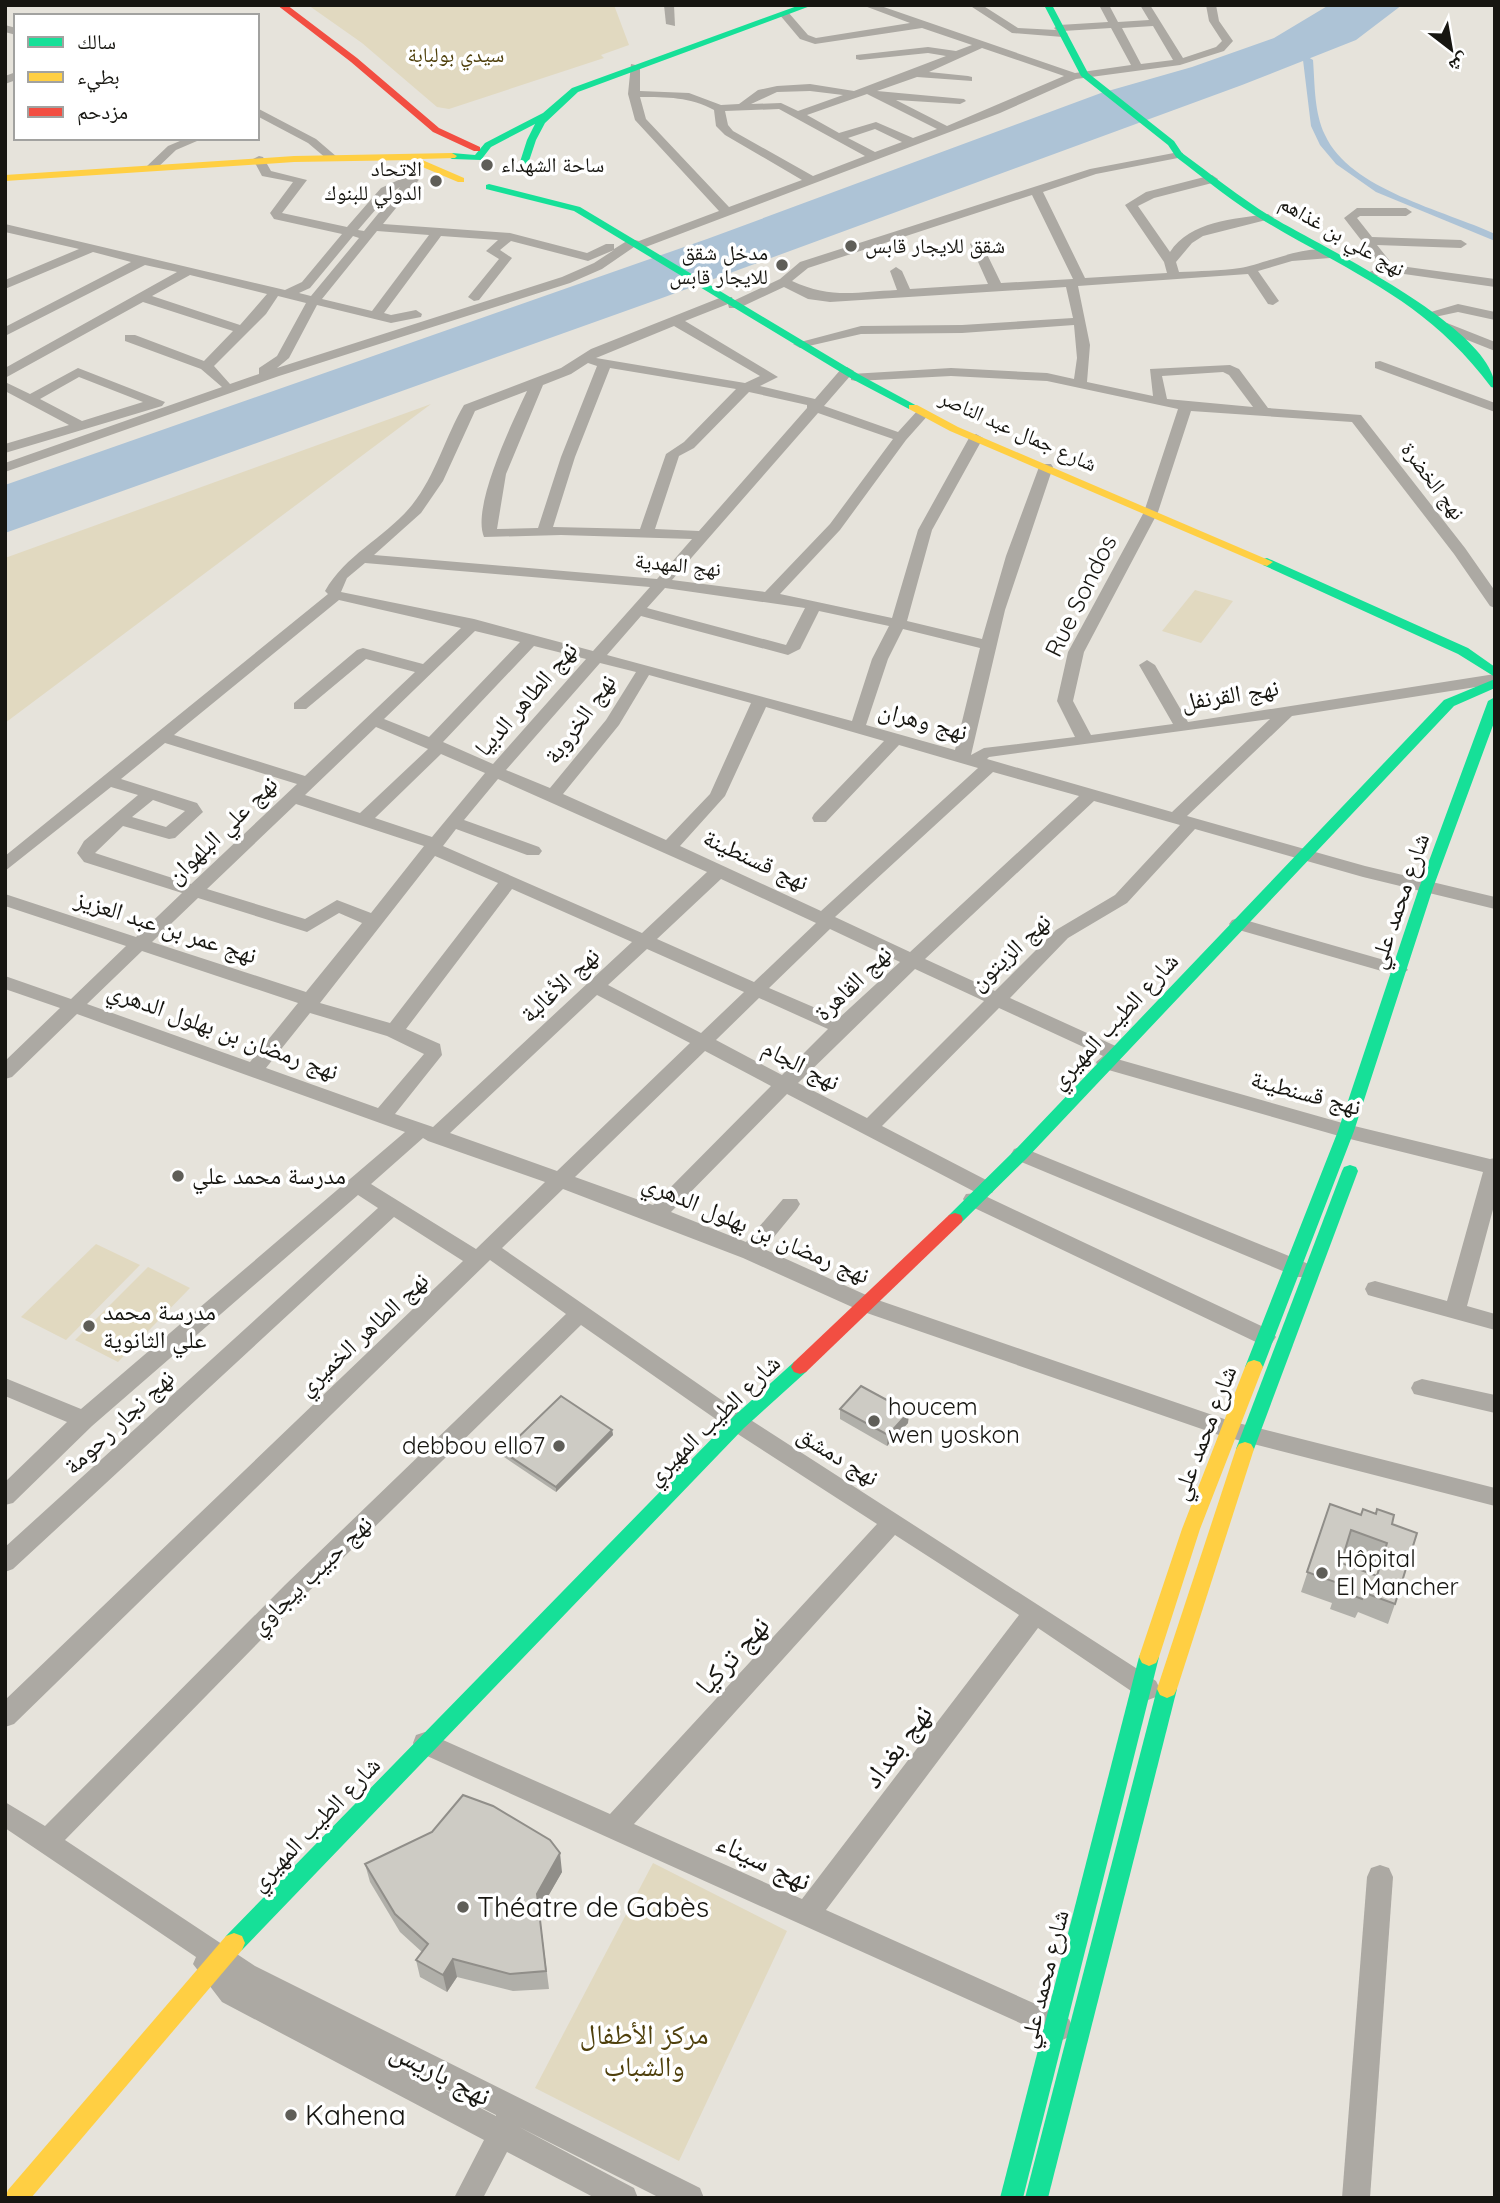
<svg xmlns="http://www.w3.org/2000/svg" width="1500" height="2203" viewBox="0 0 1500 2203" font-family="Quicksand,'Noto Naskh Arabic',sans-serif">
<rect width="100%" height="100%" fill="#e6e3db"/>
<g fill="#e1d9c0">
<path d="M308 5H614L629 45 601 55 604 58 449 109 437 107 362 43Z"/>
<path d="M431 404 5 723V558Z"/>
<path d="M1195 590 1233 601 1201 643 1162 631Z"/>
<path d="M96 1244 140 1265 66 1340 21 1317Z"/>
<path d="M148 1267 190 1288 118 1362 75 1340Z"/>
<path d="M653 1863 787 1931 679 2161 535 2088Z"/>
</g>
<path fill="#adc3d6" d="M1329 5H1402L1356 40 1242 85 662 298 5 533V485L707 239 1101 93 1192 67 1274 38Z"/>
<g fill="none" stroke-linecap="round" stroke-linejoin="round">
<path fill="#adc3d6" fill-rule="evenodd" d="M1308 57 1313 60C1315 85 1314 112 1325 135 1350 190 1444 210 1495 234V241L1376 192 1336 164 1320 145 1311 126 1303 60Z"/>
<g fill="#aca9a3" fill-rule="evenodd">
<path d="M664 5H674L675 26 666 24Z"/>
<path d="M862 5H878L1075 73 1131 65 1111 28 1063 31 1068 34 1063 37 1012 33 969 5H982L1018 28 1056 30 1054 28 1059 25 1108 22 1099 5H1109L1118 22 1149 20 1140 5H1150L1183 58 1216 47 1222 41 1209 21 1206 5H1216L1219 21 1233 41 1224 51 1180 65 1076 79 1000 113 643 248 634 247 602 269 570 283 279 376 5 472V463L222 387 201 369 125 341V335H135L204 361 233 331 143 302 5 378V368L177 272 145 265 5 336V327L131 262 93 252 5 289V280L79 249 5 232V224L285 290 302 282 342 234 274 219 270 213 293 182 262 176 253 159 259 156 263 157 271 171 307 180 282 213 347 227 381 188 416 172 422 176 383 224 510 233 587 253 606 244H614V249L630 239 639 241 719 211 635 120 628 94 631 64 640 66V91L689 93 721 105 739 104 758 90 777 86 810 84 854 91 946 56 928 53 860 60 856 59V55L928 47 956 51 972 45 922 28 815 44 800 39 779 14 788 12 808 35 816 38 910 23ZM1153 26 1173 60 1141 64 1122 28ZM982 48 1064 76 947 126 896 100 960 104 966 101 964 99 877 91 917 77 972 81V77L968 76 929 72ZM810 91 843 95 798 111 781 103 751 104 777 92ZM867 94 937 129 913 138 876 122 839 133 807 115ZM640 97C666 97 691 97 714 110L716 126 725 135 802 180 729 207 646 119ZM779 109 865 156 813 176 733 131 728 125 725 111ZM875 129 902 142 875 152 848 138ZM400 187 364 231 358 230 389 194ZM377 231 429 235 372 311 322 299ZM353 236 359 238 311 296 299 293 310 288ZM441 236 498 240 486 251 499 259 468 297 474 301 479 300 512 258 500 250 511 241 588 261 614 250 594 263 562 277 277 368 289 358 317 305 391 323 421 317 422 314 416 310 391 315 384 313ZM190 275 267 294 240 325 152 296ZM278 296 306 303 277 356 259 368V374L230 384 214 366 266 314Z"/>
<path d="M5 25 16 28V35L5 32Z"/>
<path d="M16 72V80L5 84V76Z"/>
<path d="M257 108 316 139 337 157 327 159 308 143 257 116Z"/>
<path d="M187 138H204L176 150 154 171H146V167L168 146Z"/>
<path d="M1179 152 1183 153V157L1096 174 1043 192 1085 278 1167 273 1164 262 1125 205 1146 192 1212 175 1218 179 1216 182 1154 198 1138 206 1170 252C1190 221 1234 219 1268 214L1274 218 1203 236 1192 243 1176 262 1179 272C1199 271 1220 271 1240 268 1263 265 1317 239 1336 254L1330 258 1292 261 1258 271 1279 301 1273 305 1268 304 1248 274 1078 286 1090 345 1087 382 1153 396 1150 369 1230 365 1239 369 1268 408 1361 415 1465 548 1495 591V608L1490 606 1454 554 1352 422 1191 411 1158 512 1084 652 1073 701 1091 735 1173 724 1139 665 1147 660 1155 665 1188 722 1495 674V684L1292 716 1187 816 1365 866 1495 897V909L1363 877 1195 829 1127 903 1068 938 1010 998 1120 1048 1122 1053 1117 1059 1346 1124 1490 1159 1495 1158V1202L1467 1306 1495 1314V1330L1375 1297 1368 1295 1365 1289 1368 1283 1375 1281 1447 1301 1483 1172 1346 1138 1098 1067 1096 1062 1103 1056 999 1008 882 1126 992 1183 995 1188 992 1193 981 1194 1272 1331 1276 1337 1272 1343 1265 1345 1258 1343 966 1204 963 1199 966 1194 977 1193 787 1094 671 1212 746 1242 783 1199H797L800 1204 797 1209 764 1249 875 1299 1230 1421 1495 1488V1506L1222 1436 861 1311 743 1258 563 1189 502 1248 746 1417 1156 1681 1160 1689 1156 1697 1148 1700 1140 1697 1038 1628 826 1910 1069 2019 1073 2028 1069 2037 1060 2041 416 1751 413 1743 416 1735 425 1732 610 1814 877 1524 730 1429 581 1325 301 1599 65 1840 255 1966 700 2188 704 2198H660L519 2127 634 2188 638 2198H595L507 2152 483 2198H454L484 2140 222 2002 193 1964 196 1957 5 1828V1802L45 1826 285 1585 566 1314 490 1260 14 1724 5 1727V1700L463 1261 394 1217 13 1569 5 1572V1547L378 1208 358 1195 92 1426 13 1503 5 1505V1482L67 1422 5 1396V1378L81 1409 405 1132 77 1014 12 1077 5 1079V1061L60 1008 5 989V976L71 999 126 946 5 906V894L136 937 182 893 84 862 77 853 84 841 138 795 111 787 5 871V856L328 594 325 591C346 554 385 538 412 505 436 475 445 437 464 405L561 368 591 349 722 297H732L733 301 780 279 800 262 1090 169ZM1032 195 1073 279 1001 283 982 244 976 240 970 244 988 284 910 289 902 271 896 267 890 271 897 290C857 292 830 299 792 281L808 268ZM784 287 808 299 830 302 1066 287 1073 318 962 325 861 326 793 344 800 348 861 334 962 333 1074 325 1077 358 1074 379 1047 373 951 368 851 374 854 371 847 367 842 368 815 399 760 386 778 377 685 321 728 304 729 308H739ZM674 326 760 376 745 383 596 358ZM588 363 597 366 561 457 538 528 497 529 506 474 543 385 571 374ZM610 368 736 389 684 442 666 454 640 529 553 527 575 457ZM1223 372 1229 375 1253 407 1167 399 1162 376ZM851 375V380L856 381 951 376 1047 381 1178 409 1144 512 1068 652 1057 701 1075 737 984 748 971 755 1005 610 1053 467 1051 464H1041L1039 467 1006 556 982 639 907 621 932 530 983 438 976 434 969 438 918 530 892 618 780 594 840 530 906 440 930 413 918 410 898 432 824 406ZM527 391C513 421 471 507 484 537L561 535 692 539 657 579 374 555 421 513 443 481 475 411ZM749 392 807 405V408L699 531 655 529 679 456 694 448ZM818 413 893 439 830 524 765 592 672 580ZM365 563 650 587 593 651 474 619 341 592 347 578ZM665 588 805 608 786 645 647 608ZM339 600 461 628 423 664 363 648 357 650 294 703V709H306L366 659 415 672 305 776 174 735ZM819 611 889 626 872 659 852 721 607 655 641 616 788 655 800 649ZM903 629 980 648 955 750 866 725 888 659ZM475 631 520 642 429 737 384 719ZM534 646 586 659 493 764 443 742ZM600 663 636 672 606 720 550 788 506 770ZM649 675 751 703 710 794 666 840 563 794 619 725ZM766 707 884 741 814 814 812 818 814 822H826L899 745 978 768 821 911 680 846 725 796ZM1270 719 1172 812 987 759 989 757ZM376 727 428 749 360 813 305 795ZM165 743 297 784 191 884 95 853 123 826 169 839 175 838 203 812 197 803 121 779ZM441 754 485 773 432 837 375 818ZM993 772 1079 796 910 952 835 917ZM498 779 707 872 642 933 443 846 456 829 527 855H539L542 851 539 847 464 820ZM153 800 185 811 166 827 132 817ZM1094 801 1180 825 1115 895 1056 930 995 991 925 959ZM296 804 424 846 371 913 337 900 305 919 207 889ZM435 856 498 883 390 1023 320 1003ZM721 879 816 923 754 982 657 939ZM512 889 632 942 433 1127 395 1114 442 1055 440 1044 406 1029ZM198 898 307 932 339 913 362 923 306 992 152 942ZM830 929 900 962 839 1018 769 988ZM647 949 744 992 701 1033 608 985ZM142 951 298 1003 250 1062 87 1004ZM915 969 984 1001 867 1118 798 1083ZM597 995 690 1043 557 1171 450 1133ZM759 998 828 1029 782 1075 716 1040ZM310 1013 387 1036 424 1054 378 1108 266 1068ZM705 1051 771 1086 653 1205 575 1177ZM423 1138 428 1141 545 1182 476 1249 371 1184ZM895 1535 1019 1615 802 1899 634 1824ZM397 2065 496 2115V2116Z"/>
<path d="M1357 208H1406L1412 212 1406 216H1360L1357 218 1372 237 1461 240 1467 244 1461 248 1377 245 1393 265 1495 279V287L1390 272 1367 279V273L1382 267 1344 218Z"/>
<path d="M1458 304 1495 312V320L1458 312 1430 318 1424 314Z"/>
<path d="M1447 323 1495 342V351L1442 330 1441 327Z"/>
<path d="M1380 361 1495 403V412L1375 368V362Z"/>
<path d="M78 368 165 402 162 406 5 453V444L69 425 5 391V382L30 394ZM79 377 143 402 82 421 40 399Z"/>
<path d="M1238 918 1405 966 1408 970 1399 976 1232 928 1229 924 1232 920Z"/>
<path d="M1021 1147 1311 1265 1314 1271 1311 1277H1297L1014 1159 1011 1154 1014 1149Z"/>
<path d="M1422 1379 1495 1395V1413L1414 1394 1411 1388 1414 1382Z"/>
<path d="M1380 1865 1389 1868 1393 1877 1370 2198H1342L1367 1877 1371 1868Z"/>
</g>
<g fill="#16e098" fill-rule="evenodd">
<path d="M800 5H813L578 92 545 123 536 140 527 167 519 165 527 140 535 124 491 147 481 160 452 159 447 156 452 153 475 155 485 143 543 113 572 88Z"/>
<path d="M1044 5H1052L1088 73 1174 141 1182 153C1211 174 1239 197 1270 216 1318 245 1495 328 1495 388L1491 387C1427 301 1355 275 1266 222 1234 203 1205 179 1176 157L1168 145 1081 76Z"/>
<path d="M489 184 580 207 860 375 919 407 909 409 852 379 574 211 486 189V185Z"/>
<path d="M1267 558 1468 648 1495 667V677L1458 654 1263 565V559Z"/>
<path d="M1495 679V688L1454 706 1027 1158 961 1223H949L947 1219 949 1215 1015 1150 1444 700Z"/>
<path d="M1495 697V720L1433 888 1354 1131 1263 1367 1260 1372 1254 1374 1248 1372 1245 1367 1338 1131 1419 888 1488 701Z"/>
<path d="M1350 1165 1356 1167 1358 1171 1254 1449 1251 1454 1245 1456 1239 1454 1236 1449 1342 1171 1344 1167Z"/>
<path d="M800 1360 806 1362 809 1367 806 1372 744 1428 242 1950 234 1953 226 1950 223 1943 226 1936 732 1418 794 1362Z"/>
<path d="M1149 1648 1156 1651 1159 1657 1023 2198H1000L1139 1657 1142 1651Z"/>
<path d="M1167 1680 1174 1683 1177 1689 1048 2198H1025L1157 1689 1160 1683Z"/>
</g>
<g fill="#ffcf43" fill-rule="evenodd">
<path d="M452 153 457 156 455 158 420 159 464 178V182H458L413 163 412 160 294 162 5 181V175L294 156Z"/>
<path d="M909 405H917L958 427 1273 562 1267 566 1263 565 950 431 909 409Z"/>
<path d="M1254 1360 1260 1362 1263 1367 1200 1529 1159 1657 1156 1663 1149 1666 1142 1663 1139 1657 1182 1529 1245 1367 1248 1362Z"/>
<path d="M1245 1442 1251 1444 1254 1449 1177 1689 1174 1695 1167 1698 1160 1695 1157 1689 1236 1449 1239 1444Z"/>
<path d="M234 1933 242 1936 245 1943 242 1950 31 2198H5L8 2190 226 1936Z"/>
</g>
<g fill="#f24e42" fill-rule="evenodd">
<path d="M277 5H287L357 58 439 128 480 147V151H474L433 132 351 62Z"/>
<path d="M955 1213 961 1215 963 1219 961 1223 806 1372 800 1374 794 1372 791 1367 794 1362 949 1215Z"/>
</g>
</g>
<g fill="#b0afa9" fill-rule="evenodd">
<path d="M840 1409 909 1412 908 1423 887 1446 840 1419Z"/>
<path d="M612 1430 613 1435 556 1492 504 1457 503 1452Z"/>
<path d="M1330 1504 1361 1515 1392 1524 1395 1604 1388 1624 1358 1612 1355 1618 1330 1609 1332 1603 1301 1592ZM1345 1551 1380 1563 1376 1575 1341 1563Z"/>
<path d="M365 1864 562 1872 539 1912 549 1989 513 1991 457 1977 447 1992 420 1977 416 1960 422 1952 400 1932 370 1882Z"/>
</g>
<g fill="#908e89">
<path d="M909 1412 908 1423 887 1446 888 1435Z"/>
<path d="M612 1430 613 1435 556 1492V1487Z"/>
<path d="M560 1853 562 1872 539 1912 549 1989 537 1894Z"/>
<path d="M453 1959 457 1977 447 1992 443 1975Z"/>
</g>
<g fill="#cdcbc4" stroke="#908e89" stroke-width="2" fill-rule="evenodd">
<path d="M861 1386 909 1412 888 1435 840 1409Z"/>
<path d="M561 1396 612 1430 556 1487 503 1452Z"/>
<path d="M1330 1504 1361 1515 1363 1509 1376 1514 1377 1509 1394 1515 1392 1524 1417 1533 1395 1604 1365 1593 1362 1599 1336 1589 1338 1583 1307 1572ZM1351 1530 1387 1543 1377 1576 1341 1563Z"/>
<path d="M463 1795 493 1806 550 1840 560 1853 537 1894 546 1971 510 1974 453 1959 443 1975 416 1960 428 1944 395 1914 365 1864 432 1832Z"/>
</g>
<g fill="#5f5e58" stroke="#fff" stroke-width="2.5">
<circle cx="487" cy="165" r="7"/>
<circle cx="436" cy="181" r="7"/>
<circle cx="851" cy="246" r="7"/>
<circle cx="782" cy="265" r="7"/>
<circle cx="178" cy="1176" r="7"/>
<circle cx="89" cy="1326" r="7"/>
<circle cx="874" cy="1421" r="7"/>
<circle cx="559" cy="1446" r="7"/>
<circle cx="1322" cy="1573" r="7"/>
<circle cx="463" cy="1907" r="7"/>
<circle cx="291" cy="2115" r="7"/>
</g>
<g text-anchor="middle" stroke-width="7" stroke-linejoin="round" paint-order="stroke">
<g font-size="21" fill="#4f400c" stroke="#fff">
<text x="456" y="62">سيدي بولبابة</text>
</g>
<g font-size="21" fill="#171611" stroke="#fff" text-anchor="start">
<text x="501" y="172">ساحة الشهداء</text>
<text x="422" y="176" text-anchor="end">الاتحاد<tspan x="422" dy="24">الدولي للبنوك</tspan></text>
<text x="865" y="253">شقق للايجار قابس</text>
<text x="768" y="260" text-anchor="end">مدخل شقق<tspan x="768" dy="24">للايجار قابس</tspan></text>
</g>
<g font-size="21" fill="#171611" stroke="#fff">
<text transform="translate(1342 236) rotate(30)" y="7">نهج علي بن غذاهم</text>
<text transform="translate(1018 431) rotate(24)" y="7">شارع جمال عبد الناصر</text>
<text transform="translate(1433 481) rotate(53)" y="7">نهج الخضرة</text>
<text transform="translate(678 565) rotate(6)" y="7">نهج المهدية</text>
</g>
<g font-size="24" fill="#171611" stroke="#fff">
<text transform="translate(1081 596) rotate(-64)" y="8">Rue Sondos</text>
<text transform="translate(1230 695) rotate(-9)" y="8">نهج القرنفل</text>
<text transform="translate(526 699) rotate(-49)" y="8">نهج الطاهر الدبيا</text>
<text transform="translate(580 719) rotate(-54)" y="8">نهج الخروبة</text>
<text transform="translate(923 721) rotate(15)" y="8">نهج وهران</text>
<text transform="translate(222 830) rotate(-44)" y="8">نهج علي البلهوان</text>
<text transform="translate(756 860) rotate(25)" y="8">نهج قسنطينة</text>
<text transform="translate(1399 901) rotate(-71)" y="8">شارع محمد علي</text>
<text transform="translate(166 927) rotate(18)" y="8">نهج عمر بن عبد العزيز</text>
<text transform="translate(1010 952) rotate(-43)" y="8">نهج الزيتون</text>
<text transform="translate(853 983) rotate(-44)" y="8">نهج القاهرة</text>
<text transform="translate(560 985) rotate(-43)" y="8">نهج الأغالبة</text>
<text transform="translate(1114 1021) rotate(-47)" y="8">شارع الطيب المهيري</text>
<text transform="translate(223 1031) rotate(20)" y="8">نهج رمضان بن بهلول الدهري</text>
<text transform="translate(801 1065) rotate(27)" y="8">نهج الجام</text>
<text transform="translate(1306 1093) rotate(15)" y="8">نهج قسنطينة</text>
<text transform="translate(756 1229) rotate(23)" y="8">نهج رمضان بن بهلول الدهري</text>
<text transform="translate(363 1334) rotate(-43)" y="8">نهج الطاهر الخميري</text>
<text transform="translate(713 1420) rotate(-44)" y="8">شارع الطيب المهيري</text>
<text transform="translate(119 1422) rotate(-43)" y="8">نهج نجار رحومة</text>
<text transform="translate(1204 1433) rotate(-69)" y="8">شارع محمد علي</text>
<text transform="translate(838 1456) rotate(32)" y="8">نهج دمشق</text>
<text transform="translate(311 1575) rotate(-44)" y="8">نهج حبيب بيجاوي</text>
<text transform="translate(315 1824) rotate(-46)" y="8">شارع الطيب المهيري</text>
<text transform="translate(1044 1979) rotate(-76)" y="8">شارع محمد علي</text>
</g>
<g font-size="24" fill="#171611" stroke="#fff" text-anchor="start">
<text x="192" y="1184">مدرسة محمد علي</text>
<text x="103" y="1320">مدرسة محمد<tspan x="103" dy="28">علي الثانوية</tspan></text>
<text x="888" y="1415">houcem<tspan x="888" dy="28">wen yoskon</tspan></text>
<text x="545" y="1454" text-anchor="end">debbou ello7</text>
<text x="1336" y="1567">Hôpital<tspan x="1336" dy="28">El Mancher</tspan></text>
</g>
<g font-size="28" fill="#171611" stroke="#fff">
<text transform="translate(732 1655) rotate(-48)" y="10">نهج تركيا</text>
<text transform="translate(897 1746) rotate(-53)" y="10">نهج بغداد</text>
<text transform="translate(764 1861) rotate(25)" y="10">نهج سيناء</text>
<text transform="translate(441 2073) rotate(27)" y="10">نهج باريس</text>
</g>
<g font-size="28" fill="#171611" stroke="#fff" text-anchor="start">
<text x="477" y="1917">Théatre de Gabès</text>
<text x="305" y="2125">Kahena</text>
</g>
<g font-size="28" fill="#4f400c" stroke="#fff">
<text x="644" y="2044">مركز الأطفال<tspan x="644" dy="32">والشباب</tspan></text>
</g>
</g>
<rect width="1500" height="2203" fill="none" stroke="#171611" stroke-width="14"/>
<rect x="14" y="14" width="245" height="126" fill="#ffffff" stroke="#a2a2a0" stroke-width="2"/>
<rect x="28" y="37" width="35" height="10" fill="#16e098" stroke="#a2a2a0" stroke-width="2"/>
<text x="77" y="49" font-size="21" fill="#171611">سالك</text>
<rect x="28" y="72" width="35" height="10" fill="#ffcf43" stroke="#a2a2a0" stroke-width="2"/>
<text x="77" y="84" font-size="21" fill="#171611">بطيء</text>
<rect x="28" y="107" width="35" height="10" fill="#f24e42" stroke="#a2a2a0" stroke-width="2"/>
<text x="77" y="119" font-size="21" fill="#171611">مزدحم</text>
<g transform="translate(1451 49) rotate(149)" stroke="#ffffff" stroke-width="5" paint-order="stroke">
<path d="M0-5L12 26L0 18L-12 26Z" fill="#171611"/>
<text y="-10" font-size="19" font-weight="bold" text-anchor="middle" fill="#171611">ش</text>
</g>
</svg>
